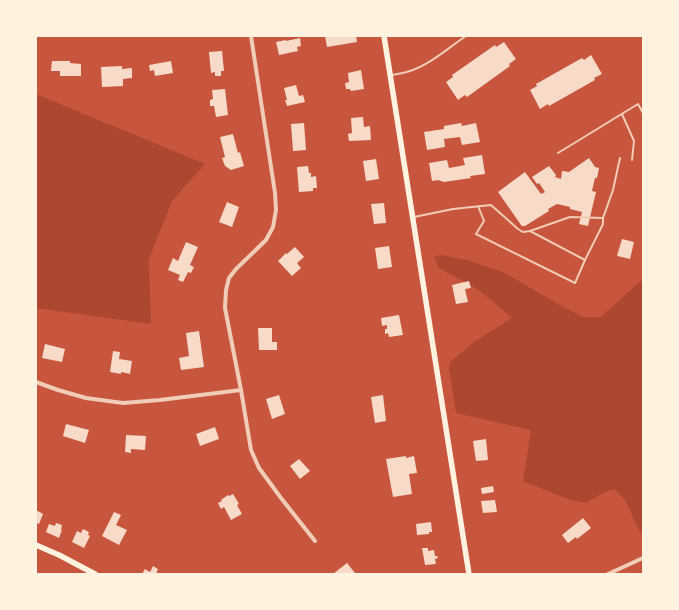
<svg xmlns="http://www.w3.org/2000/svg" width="679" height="610" viewBox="0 0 679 610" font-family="'Space Grotesk',sans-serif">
<rect width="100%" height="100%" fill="#c8553d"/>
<g fill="#ae4732">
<path d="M36 94 205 164 172 201 149 259 151 324 36 308Z"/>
<path d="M441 255 467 260 505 273 565 308 583 317H601L643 279V533L639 531 626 501 614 489 603 493 586 503 570 500 523 481 531 430 456 413 449 369 450 362 474 342 512 318 489 298 477 289 439 268 434 257Z"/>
</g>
<g fill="#f7dbc8">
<path d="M325 36H356L357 42 327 47Z"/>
<path d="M300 38 301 46 297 47 298 51 279 55 276 42 286 40V41Z"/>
<path d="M504 42 516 59 509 64 510 66 467 97 465 95 458 100 446 82 453 77 452 75 495 45 496 47Z"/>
<path d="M222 51 224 71H221V76H215V72L211 73 209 52Z"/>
<path d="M591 55 602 74 594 78 595 80 549 106 548 104 540 109 530 90 537 86 536 84 582 58 584 60Z"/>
<path d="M52 61H70V63L81 64V76H60V71H51Z"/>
<path d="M171 61 173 73 155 76 154 70 150 71 149 65Z"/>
<path d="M122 66V69L132 68V78L123 79V86L102 87 101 67Z"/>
<path d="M361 70 364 89 351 91 350 89H346L345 83 349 82 348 73Z"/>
<path d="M296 85 299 96 303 95 305 102 287 106 285 100H287L284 88Z"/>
<path d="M225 89 228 115 216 117 214 106H210V100L213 99 212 90Z"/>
<path d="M363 117 364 127 370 126 371 140 349 141 348 134 352 133 351 118Z"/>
<path d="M304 123 306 150 293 151 291 124Z"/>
<path d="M461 123 462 126 476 123 480 142 462 145 460 137 444 139 445 147 427 150 424 132 444 129V126Z"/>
<path d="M233 134 238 153 240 152 244 166 231 170 225 166 222 158 225 157 220 137Z"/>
<path d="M482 155 485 174 470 176 471 178 444 182 438 180 432 181 429 163 447 160 449 168 465 165 463 158Z"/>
<path d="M589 158 595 167 599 168 597 178H595L592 191 596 192 588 226 579 224 582 212 570 209V207L557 204 548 209 549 211 525 226H522L521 225 498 192 525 172 541 194 545 192 539 183 537 184 532 177 549 166 556 175 555 177 561 179 562 171 569 172Z"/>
<path d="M376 159 379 179 366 181 363 161Z"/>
<path d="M308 166 309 173H311V177L316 176 317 188H313V191L299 192 297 167Z"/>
<path d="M227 202 239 207 232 227 219 222Z"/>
<path d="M384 203 386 223 374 224 371 204Z"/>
<path d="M622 239 634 242 630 259 617 256Z"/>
<path d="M186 242 198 247 190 265 194 267 191 273 188 272 183 282 178 280 180 275 168 270 173 258 178 261Z"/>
<path d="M389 246 392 267 378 269 375 248Z"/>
<path d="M295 247 304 257 297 263 301 268 292 276 278 261 286 253 287 254Z"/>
<path d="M469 281 471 288 465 289 468 302 456 304 452 285Z"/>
<path d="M399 315 403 335 389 337 388 333 385 334V329H387V325L382 326 381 318Z"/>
<path d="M258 328H272V342H277V350H259Z"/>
<path d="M199 331 204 367 181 370 179 358 189 356 186 333Z"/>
<path d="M45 344 65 349 62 362 42 358Z"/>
<path d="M113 351 120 352 119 359 132 361 130 374 121 372V374L110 372Z"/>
<path d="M279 395 285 414 272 419 266 399Z"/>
<path d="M383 395 386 421 375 423 371 397Z"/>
<path d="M66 424 89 430 85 443 63 436Z"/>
<path d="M215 427 219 439 200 446 196 434Z"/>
<path d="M126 435 146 436 145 450 131 449V453L125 452Z"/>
<path d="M486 439 488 460 476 461 473 441Z"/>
<path d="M406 456V458L414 456 417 473 409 474 412 494 393 497 386 459Z"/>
<path d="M299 459 310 471 300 479 290 466Z"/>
<path d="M493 486 494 492 482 494 481 488Z"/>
<path d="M233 494 239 504 237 505 242 514 231 520 224 507 221 509 218 503 222 501 221 500 228 495 229 496Z"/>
<path d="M495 500 497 512 483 513 481 501Z"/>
<path d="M36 510 43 514 39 524 36 523Z"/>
<path d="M114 512 121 515 116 525 127 530 119 545 102 536Z"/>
<path d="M583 518 591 528 577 539 576 537 568 543 562 535Z"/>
<path d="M431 522 432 532H429V534L417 535 416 524Z"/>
<path d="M56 523 62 525 61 530H62L59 538 46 532 49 524 55 526Z"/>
<path d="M83 529 89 532 88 535 90 536 84 548 72 542 77 531 81 533Z"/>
<path d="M422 548H428V551L434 550 435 556H437L438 558 435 559 436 564 425 565Z"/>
<path d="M347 563 355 573 354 574H333Z"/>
<path d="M153 566 158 569 156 574H142L145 569 150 572Z"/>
</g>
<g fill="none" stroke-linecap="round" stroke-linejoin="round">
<g stroke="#f1ccb7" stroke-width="2">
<path d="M392 75C398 74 404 73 410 71 431 64 448 48 466 36"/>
<path d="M622 114 634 141 632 160"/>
<path d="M558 153 638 104 643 113"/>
<path d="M478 206 484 221 476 234 575 283 585 260 530 231"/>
<path d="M414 217 453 209 491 205 518 229 523 232 530 231 570 217 603 218"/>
<path d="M585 260 603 224V218L613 190 620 158"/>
</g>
<g stroke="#f1ccb7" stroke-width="4">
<path d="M251 36 275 193 276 210 273 227 266 240 236 269 229 278 226 290 225 308 241 390 251 450 259 468 281 498 315 541"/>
<path d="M36 382 58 390 86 398 123 403 160 400 241 390"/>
<path d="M608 574 643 558"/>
</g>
<g stroke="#fff3e0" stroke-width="5.5">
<path d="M384 36 469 574"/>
<path d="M36 545 59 555 95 574"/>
</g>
</g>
<rect width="679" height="610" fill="none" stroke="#fff3e0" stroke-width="74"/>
</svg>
